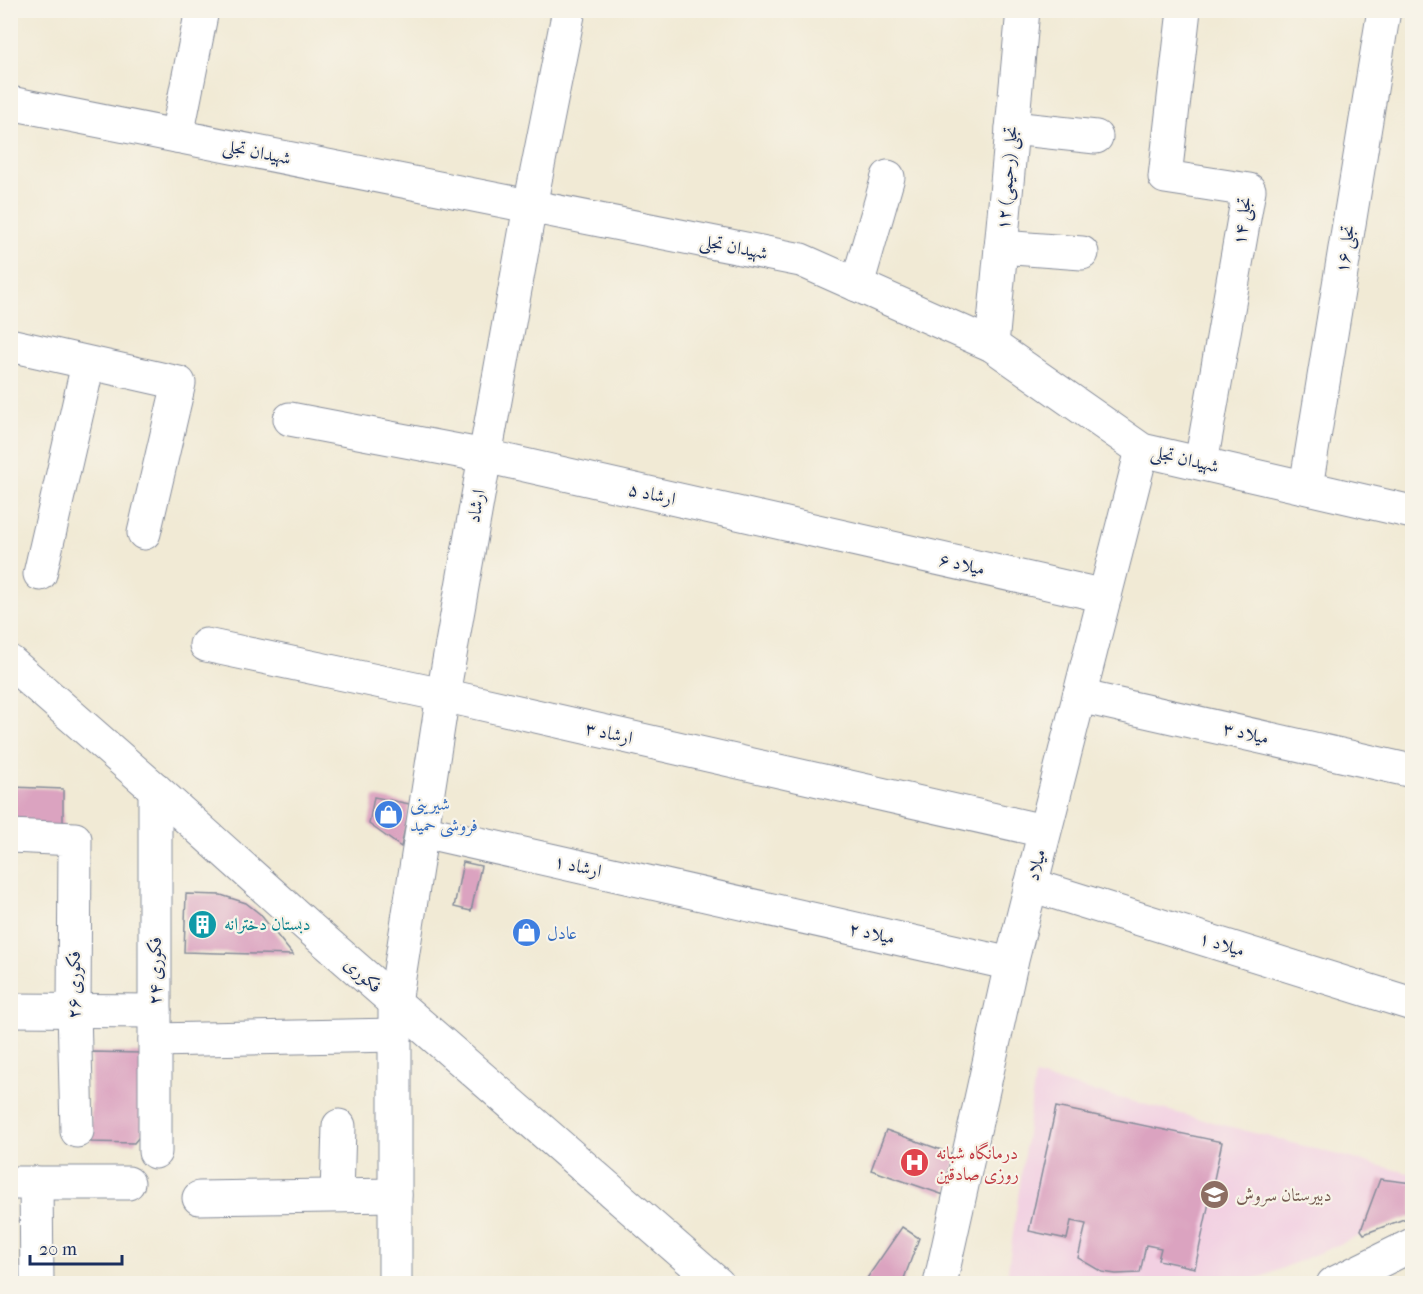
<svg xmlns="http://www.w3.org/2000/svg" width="1423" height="1294" viewBox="0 0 1423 1294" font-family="'IM FELL French Canon',Amiri,serif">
<rect width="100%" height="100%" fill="#f7f3e8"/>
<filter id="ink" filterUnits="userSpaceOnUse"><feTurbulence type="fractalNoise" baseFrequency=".0167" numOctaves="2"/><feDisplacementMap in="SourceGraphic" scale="12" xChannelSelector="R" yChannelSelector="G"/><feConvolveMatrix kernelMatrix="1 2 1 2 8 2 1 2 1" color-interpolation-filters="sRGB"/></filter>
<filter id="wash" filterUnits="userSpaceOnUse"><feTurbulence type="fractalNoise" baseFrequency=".008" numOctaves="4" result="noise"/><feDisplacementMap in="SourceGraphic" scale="24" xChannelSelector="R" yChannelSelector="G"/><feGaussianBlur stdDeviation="1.35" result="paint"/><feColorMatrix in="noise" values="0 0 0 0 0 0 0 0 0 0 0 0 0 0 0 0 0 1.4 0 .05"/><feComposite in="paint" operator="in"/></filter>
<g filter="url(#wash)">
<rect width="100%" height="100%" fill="#f1ead5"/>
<path fill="#f2d0e2" d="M1035 1076 1412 1174V1216L1364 1234 1247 1283 1006 1284Z"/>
<g id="blocks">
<g fill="#dba3c0">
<path d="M12 787 63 789V833L24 835 11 817Z"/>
<path d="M374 797 410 804 401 847 369 824Z"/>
<path d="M463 862 481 866 471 911 454 907Z"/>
<path d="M186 894 221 895 246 903 260 914 293 955 184 952Z"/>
<path d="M91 1052 141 1053 143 1132 134 1143 91 1142Z"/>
<path d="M1056 1107 1222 1142 1195 1268 1158 1260 1161 1248 1146 1245 1140 1273 1116 1274 1102 1272 1078 1258 1086 1224 1071 1221 1067 1239 1029 1231Z"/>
<path d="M886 1130 958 1156 944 1195 871 1170Z"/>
<path d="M1380 1179 1412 1183V1216L1364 1234 1361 1230Z"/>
<path d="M902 1227 919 1238 902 1284H863Z"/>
</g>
</g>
</g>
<g filter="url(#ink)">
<use href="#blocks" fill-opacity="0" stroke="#868c9a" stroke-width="1.5"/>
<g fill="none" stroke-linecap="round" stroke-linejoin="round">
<defs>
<g id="minor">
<path d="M1184 10 1165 177 1249 190 1201 463"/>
<path d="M10 103 801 260 992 345 1142 450 1412 512"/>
<path d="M1012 128 1096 137"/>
<path d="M177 136 202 10"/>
<path d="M1001 247 1082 253"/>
<path d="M857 285 888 177"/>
<path d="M10 345 179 383 144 533"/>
<path d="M992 345 1023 10"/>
<path d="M290 419 485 456 1105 596"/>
<path d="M1306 487 1384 10"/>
<path d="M40 574 88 364"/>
<path d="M206 645 443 695 1044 831"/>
<path d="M10 662 155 789 311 929 718 1284"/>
<path d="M1079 696 1412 771"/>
<path d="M422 831 1011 964"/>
<path d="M10 836 75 839 74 1009 77 1131"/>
<path d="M1031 885 1412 1004"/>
<path d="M10 1010 155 1011"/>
<path d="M155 1040 395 1035"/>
<path d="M155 1152V789"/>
<path d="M10 1183H128"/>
<path d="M36 1183 37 1284"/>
<path d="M337 1195 339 1126"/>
<path d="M199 1198 395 1195"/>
<path d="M395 1284V1003L443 695 485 456 530 206 569 10"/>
<path d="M940 1284 1011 964 1142 450"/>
<path d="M1333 1284 1412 1245"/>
</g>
</defs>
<use href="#minor" stroke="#868c9a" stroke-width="35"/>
<use href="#minor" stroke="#fff" stroke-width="33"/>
</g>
</g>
<defs>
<symbol id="shop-disc" viewBox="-11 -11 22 22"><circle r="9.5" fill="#3f7fe0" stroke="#f7f3e8"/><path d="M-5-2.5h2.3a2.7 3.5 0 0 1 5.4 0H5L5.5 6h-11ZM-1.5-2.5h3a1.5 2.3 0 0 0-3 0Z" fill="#fff"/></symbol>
<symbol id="building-disc" viewBox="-11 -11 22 22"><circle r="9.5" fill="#0f9aa8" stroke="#f7f3e8"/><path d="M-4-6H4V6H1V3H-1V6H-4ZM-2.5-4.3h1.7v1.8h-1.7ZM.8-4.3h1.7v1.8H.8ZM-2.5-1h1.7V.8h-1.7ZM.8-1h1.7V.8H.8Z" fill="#fff"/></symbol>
<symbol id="hospital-disc" viewBox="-11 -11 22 22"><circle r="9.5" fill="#e0444e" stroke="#f7f3e8"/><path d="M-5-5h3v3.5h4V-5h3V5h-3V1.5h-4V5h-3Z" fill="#fff"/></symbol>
<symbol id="school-disc" viewBox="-11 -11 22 22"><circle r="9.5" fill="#8d6e63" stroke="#f7f3e8"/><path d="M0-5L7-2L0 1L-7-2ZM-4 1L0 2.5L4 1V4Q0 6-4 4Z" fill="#fff"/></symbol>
</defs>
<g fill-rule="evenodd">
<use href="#shop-disc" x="372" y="798" width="33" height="33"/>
<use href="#building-disc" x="186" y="908" width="33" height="33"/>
<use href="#shop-disc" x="510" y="916" width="33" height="33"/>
<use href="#hospital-disc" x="898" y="1146" width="33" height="33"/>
<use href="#school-disc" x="1198" y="1178" width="33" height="33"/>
</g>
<g text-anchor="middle" stroke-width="4.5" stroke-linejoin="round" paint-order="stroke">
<g font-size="18" fill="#1b2f5e" stroke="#f7f3e8">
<text transform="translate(257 152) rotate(11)" y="6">شهیدان تجلی</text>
<text transform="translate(1007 178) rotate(-85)" y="6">۱۲ تجلی (رحیمی)</text>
<text transform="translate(1242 221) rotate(-82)" y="6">تجلی ۱۴</text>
<text transform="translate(734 247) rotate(11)" y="6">شهیدان تجلی</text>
<text transform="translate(1345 249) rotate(-81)" y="6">۱۶ تجلی</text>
<text transform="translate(1185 459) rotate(13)" y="6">شهیدان تجلی</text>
<text transform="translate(652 494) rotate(13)" y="6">۵ ارشاد</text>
<text transform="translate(476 506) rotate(-80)" y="6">ارشاد</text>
<text transform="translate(962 564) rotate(13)" y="6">۶ میلاد</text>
<text transform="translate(609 733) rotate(13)" y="6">۳ ارشاد</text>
<text transform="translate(1246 733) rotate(13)" y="6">۳ میلاد</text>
<text transform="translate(1036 865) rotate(-76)" y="6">میلاد</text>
<text transform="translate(578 866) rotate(13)" y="6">۱ ارشاد</text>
<text transform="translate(872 933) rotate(13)" y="6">۲ میلاد</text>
<text transform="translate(1222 944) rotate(17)" y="6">۱ میلاد</text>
<text transform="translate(155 971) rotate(-90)" y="6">فکوری ۲۴</text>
<text transform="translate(363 975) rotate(41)" y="6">فکوری</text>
<text transform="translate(74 985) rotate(-90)" y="6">فکوری ۲۶</text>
</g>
<g font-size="18" fill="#366cbe" stroke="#f7f3e8" text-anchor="start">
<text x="410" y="810">شیرینی<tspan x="410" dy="21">فروشی حمید</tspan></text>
<text x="547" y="939">عادل</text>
</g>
<g font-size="18" fill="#0d838f" stroke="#f7f3e8" text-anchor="start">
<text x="224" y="930">دبستان دخترانه</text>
</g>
<g font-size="18" fill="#be3a42" stroke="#f7f3e8" text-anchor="start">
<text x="936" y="1159">درمانگاه شبانه<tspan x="936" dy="21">روزی صادقین</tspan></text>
</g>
<g font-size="18" fill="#785e54" stroke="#f7f3e8" text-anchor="start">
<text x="1236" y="1201">دبیرستان سروش</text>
</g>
</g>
<rect width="1423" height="1294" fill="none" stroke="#f7f3e8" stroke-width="36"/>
<path d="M30 1255v9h92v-9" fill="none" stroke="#1b2f5e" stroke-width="3"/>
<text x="39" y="1255" font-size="18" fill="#1b2f5e" stroke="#f7f3e8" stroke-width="4.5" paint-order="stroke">20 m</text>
</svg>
